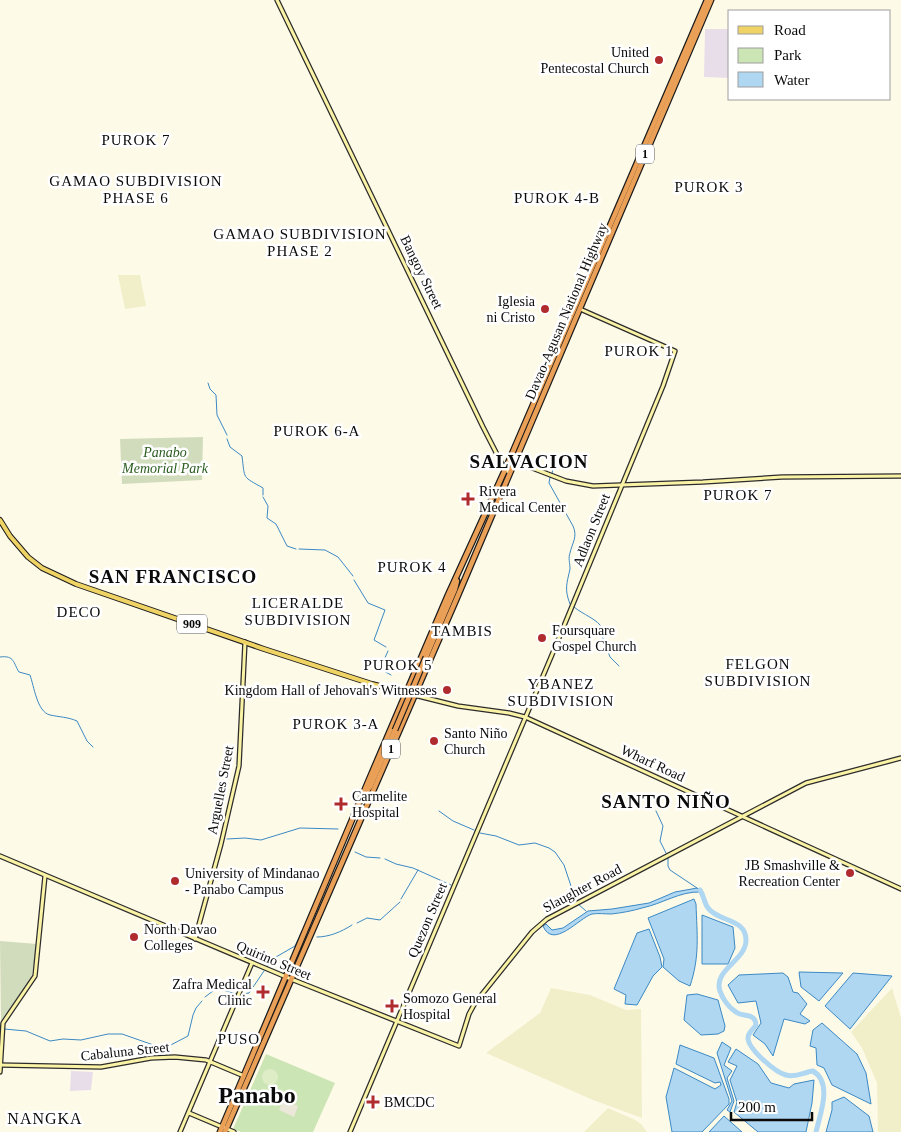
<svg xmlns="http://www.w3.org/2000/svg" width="901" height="1132" viewBox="0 0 901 1132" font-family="Georgia,serif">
<rect width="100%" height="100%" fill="#fefae8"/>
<g fill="#e8dee9">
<path d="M705 29H730V78L704 77Z"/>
<path d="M71 1071 93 1072 91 1090 70 1091Z"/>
</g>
<g fill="#f1efca">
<path d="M118 275H140L146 306 125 309Z"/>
<path d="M551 988 590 995 626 1010 641 1009 642 1118 593 1100 486 1053 540 1013Z"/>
<path d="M892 988 901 1018V1132H878L877 1083 862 1048 851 1032Z"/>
<path d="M608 1108 635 1120 641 1124 647 1132H584Z"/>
</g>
<path fill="#cce5b4" d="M266 1054 335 1083 313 1132H241L233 1129Z"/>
<g fill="#d1dcbc">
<path d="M203 437 202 480 122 484 120 439Z"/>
<path d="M0 941 37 944 31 980 1 1021Z"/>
</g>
<circle fill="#deedc6" cx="270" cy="1077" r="8"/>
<path fill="#ebe7d9" d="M283 1100 298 1106 294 1117 279 1110Z"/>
<g fill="#b0d7f2" stroke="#3b89c4">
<path d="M697 888 701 892C680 891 662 904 642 908 632 911 621 913 611 914 605 914 598 913 592 914 579 918 553 950 543 926L546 924 552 930 563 928 588 911 612 909 649 903 675 892Z"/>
<path d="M694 899 696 904C697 935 700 956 690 986L679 981 663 967 664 959 648 918Z"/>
<path d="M702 915 733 927 735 948 728 964H702Z"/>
<path d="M649 929 660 957 662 967 653 976 637 1005 625 1004 626 995 614 989 637 933Z"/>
<path d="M799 972 843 973 819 1001 801 987Z"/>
<path d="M783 973 788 977 793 992 798 993 807 1004 800 1014 810 1021 805 1024 784 1019 773 1056 765 1044 753 1035 761 1023 756 1001 738 1003 728 985 739 975Z"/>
<path d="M853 973 892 976 850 1029 825 1006Z"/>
<path d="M697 994 718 1000 725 1026 724 1031 718 1034 701 1035 684 1020 687 995Z"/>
<path d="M822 1023 857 1054 866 1073 871 1104 832 1085 824 1068 817 1065 816 1048 810 1046 813 1030Z"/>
<path d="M722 1042 731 1048 724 1065 732 1071 727 1078 734 1101 730 1112 727 1110 732 1101 717 1053Z"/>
<path d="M680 1045 714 1058 729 1099V1104L702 1132H672L666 1097 674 1068 715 1089 721 1085 720 1082 715 1083 676 1064Z"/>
<path d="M736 1049 758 1064 771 1083 789 1088 794 1084 814 1080 812 1103 806 1132H758L734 1112 737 1102 730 1080 737 1066 728 1062Z"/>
<path d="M844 1097 869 1116 873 1132H826L832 1110V1102Z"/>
<path d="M724 1116 742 1132H709Z"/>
</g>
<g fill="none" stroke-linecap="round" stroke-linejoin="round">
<g stroke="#3b89c4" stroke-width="1">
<path d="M208 383 210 389 216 395 217 415 227 435"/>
<path d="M227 439 230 447 242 456C245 480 242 476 263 488V495"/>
<path d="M552 474 553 468"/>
<path d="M550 477 549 483 573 526C578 537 572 543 570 553 568 558 570 563 570 569 567 583 564 589 570 604"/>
<path d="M263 497 268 506 267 518 276 524 287 546 296 549"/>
<path d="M299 549 325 550 338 557 353 576"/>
<path d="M354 580 368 603 385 610 374 640 386 647"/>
<path d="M574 607C582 614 599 620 602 628"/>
<path d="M601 633 610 657 619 666"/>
<path d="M388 651 380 669 391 675"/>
<path d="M0 657C15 655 13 663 19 672L30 675C34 686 37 712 50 715 59 717 68 717 77 721L87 741 93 747"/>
<path d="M439 811 453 821 474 830"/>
<path d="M656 811 663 826 660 841 666 853"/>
<path d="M480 833 496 836 519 845 535 843 549 848 555 852 564 865 576 901"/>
<path d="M227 839 245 838 261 840 300 828 338 829"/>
<path d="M355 852 366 857 380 858"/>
<path d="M668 857V866L670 870 700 890"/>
<path d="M385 859 396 864 413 868 451 885"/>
<path d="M401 899 418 870"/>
<path d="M578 904 586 911"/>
<path d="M357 923 367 918 380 920 400 902"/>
<path d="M317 937C329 937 341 932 352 925"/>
<path d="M276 957 295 946 302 931"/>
<path d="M267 967 273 959"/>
<path d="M242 994 249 993 264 971"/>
<path d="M205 997 217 988 236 994"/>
<path d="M4 1029 26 1031 50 1041 63 1039 81 1040 108 1034H122L162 1048"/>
<path d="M165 1048 188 1036 193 1015 196 1008 202 1001"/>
</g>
<path stroke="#b0d7f2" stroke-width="5" d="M700 890C704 896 704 903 708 908 718 922 747 918 746 941 745 961 713 970 720 991 722 998 729 1008 736 1012 744 1018 755 1012 756 1025 753 1030 748 1032 748 1038 748 1049 776 1073 786 1075 796 1078 804 1072 813 1071 833 1083 820 1114 816 1132"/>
<defs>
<g id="secondary">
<path d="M277 0 483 427 505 470 509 472"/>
<path d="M514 461 566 481 593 486 703 482 782 477 901 476"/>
<path d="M414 695 458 706 509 713 525 717 901 889"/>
<path d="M0 856 291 979 459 1046 469 1014 475 1003 532 932 547 919 806 783 901 758"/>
<path d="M195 939 221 844 239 766 245 642"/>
<path d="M0 1065 101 1067 151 1058 175 1057 206 1060 244 1076"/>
<path d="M0 1072 3 1023 35 976 45 876"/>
<path d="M189 1113 234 1132"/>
<path d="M180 1132 252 963"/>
<path d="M350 1132 554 650 663 386 675 351 580 309"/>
</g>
<path id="primary" d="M0 520 10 536 28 557 42 568 76 584 264 649 372 684 407 693"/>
<g id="highway">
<path d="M426 657 455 589 457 581"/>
<path d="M364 795 370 787 395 730"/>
<path d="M220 1132 368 782 448 595 505 470 707 0"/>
<path d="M225 1132 456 600 711 0"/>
</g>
</defs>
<use href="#secondary" stroke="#2c2c2c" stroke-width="5.5"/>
<use href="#primary" stroke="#1b1b1b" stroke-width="6"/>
<use href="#highway" stroke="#1b1b1b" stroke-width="7"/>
<use href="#secondary" stroke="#faf3a6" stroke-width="3"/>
<use href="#primary" stroke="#f0d365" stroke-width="4"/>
<use href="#highway" stroke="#eba058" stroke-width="4.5"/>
<defs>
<path id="highway-bridge" d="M395 730 426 657"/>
</defs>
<use href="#highway-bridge" stroke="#1b1b1b" stroke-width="7" stroke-linecap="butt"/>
<use href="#highway-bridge" stroke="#eba058" stroke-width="4.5"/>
</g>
<g fill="#b02b2d" stroke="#fff" stroke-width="2">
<circle cx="659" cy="60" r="5"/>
<circle cx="545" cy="309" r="5"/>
<path d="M465.5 491.5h5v5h5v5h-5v5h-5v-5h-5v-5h5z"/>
<circle cx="542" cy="638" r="5"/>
<circle cx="447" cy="690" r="5"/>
<circle cx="434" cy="741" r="5"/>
<path d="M338.5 796.5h5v5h5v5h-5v5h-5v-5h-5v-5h5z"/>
<circle cx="850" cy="873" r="5"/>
<circle cx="175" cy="881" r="5"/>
<circle cx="134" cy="937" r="5"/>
<path d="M260.5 984.5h5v5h5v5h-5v5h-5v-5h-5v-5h5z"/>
<path d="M389.5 998.5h5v5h5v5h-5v5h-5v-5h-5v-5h5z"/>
<path d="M370.5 1094.5h5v5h5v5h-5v5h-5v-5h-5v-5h5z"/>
</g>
<g text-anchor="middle" stroke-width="5" stroke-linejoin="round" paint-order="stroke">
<g fill="#fff" stroke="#545454" stroke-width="1">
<rect x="636" y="144.5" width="18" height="19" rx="4"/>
<rect x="177" y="614.5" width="30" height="19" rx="4"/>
<rect x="382" y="739.5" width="18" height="19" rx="4"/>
</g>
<g font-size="12" font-weight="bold" fill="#0a0a0a">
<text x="645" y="158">1</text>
<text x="192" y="628">909</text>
<text x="391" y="753">1</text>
</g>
<g font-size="14" fill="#0a0a0a" stroke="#fff" text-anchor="start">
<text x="649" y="57" text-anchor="end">United<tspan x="649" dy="16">Pentecostal Church</tspan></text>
<text x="535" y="306" text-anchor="end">Iglesia<tspan x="535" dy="16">ni Cristo</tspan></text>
<text x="479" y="496">Rivera<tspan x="479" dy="16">Medical Center</tspan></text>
<text x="552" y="635">Foursquare<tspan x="552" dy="16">Gospel Church</tspan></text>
<text x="437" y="695" text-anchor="end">Kingdom Hall of Jehovah's Witnesses</text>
<text x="444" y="738">Santo Niño<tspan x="444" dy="16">Church</tspan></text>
<text x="352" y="801">Carmelite<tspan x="352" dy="16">Hospital</tspan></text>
<text x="840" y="870" text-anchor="end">JB Smashville &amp;<tspan x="840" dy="16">Recreation Center</tspan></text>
<text x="185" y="878">University of Mindanao<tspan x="185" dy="16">- Panabo Campus</tspan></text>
<text x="144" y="934">North Davao<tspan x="144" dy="16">Colleges</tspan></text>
<text x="252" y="989" text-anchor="end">Zafra Medical<tspan x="252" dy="16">Clinic</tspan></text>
<text x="403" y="1003">Somozo General<tspan x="403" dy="16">Hospital</tspan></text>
<text x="384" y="1107">BMCDC</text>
</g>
<g font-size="14" fill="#0a0a0a" stroke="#fff">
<text transform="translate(422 272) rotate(64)" y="5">Bangoy Street</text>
<text transform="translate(566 311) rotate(-67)" y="5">Davao-Agusan National Highway</text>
<text transform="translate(591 530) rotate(-68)" y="5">Adlaon Street</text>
<text transform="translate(653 763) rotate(25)" y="5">Wharf Road</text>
<text transform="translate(220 790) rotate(-79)" y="5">Arguelles Street</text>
<text transform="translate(582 888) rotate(-28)" y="5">Slaughter Road</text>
<text transform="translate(427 920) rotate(-67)" y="5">Quezon Street</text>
<text transform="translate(274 960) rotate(23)" y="5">Quirino Street</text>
<text transform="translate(125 1051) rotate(-6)" y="5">Cabaluna Street</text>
</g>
<g font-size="14" font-style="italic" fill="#2a5c1f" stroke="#fff">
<text x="165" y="457">Panabo<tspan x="165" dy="16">Memorial Park</tspan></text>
</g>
<g font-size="15" letter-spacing="1" fill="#0a0a0a" stroke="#fff">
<text x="136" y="145">PUROK 7</text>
<text x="136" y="186">GAMAO SUBDIVISION<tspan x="136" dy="17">PHASE 6</tspan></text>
<text x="709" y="192">PUROK 3</text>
<text x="557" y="203">PUROK 4-B</text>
<text x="300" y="239">GAMAO SUBDIVISION<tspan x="300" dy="17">PHASE 2</tspan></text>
<text x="639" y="356">PUROK 1</text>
<text x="317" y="436">PUROK 6-A</text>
<text x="738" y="500">PUROK 7</text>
<text x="412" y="572">PUROK 4</text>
<text x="298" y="608">LICERALDE<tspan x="298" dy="17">SUBDIVISION</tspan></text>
<text x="79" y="617">DECO</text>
<text x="462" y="636">TAMBIS</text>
<text x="758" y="669">FELGON<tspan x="758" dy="17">SUBDIVISION</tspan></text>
<text x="398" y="670">PUROK 5</text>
<text x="561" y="689">YBANEZ<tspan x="561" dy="17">SUBDIVISION</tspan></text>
<text x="336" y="729">PUROK 3-A</text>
<text x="239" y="1044">PUSO</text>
</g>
<g font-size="16" letter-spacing="1" fill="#0a0a0a" stroke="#fff">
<text x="45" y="1124">NANGKA</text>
</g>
<g font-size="19" font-weight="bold" letter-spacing="1" fill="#0a0a0a" stroke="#fff">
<text x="529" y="468">SALVACION</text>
<text x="173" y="583">SAN FRANCISCO</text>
<text x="666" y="808">SANTO NIÑO</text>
</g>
<g font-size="24" font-weight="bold" fill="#0a0a0a" stroke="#fff">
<text x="257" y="1103">Panabo</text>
</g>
</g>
<rect x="728" y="10" width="162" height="90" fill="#ffffff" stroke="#9d9d9d"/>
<rect x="738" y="26" width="25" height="8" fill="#f0d365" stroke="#9d9d9d"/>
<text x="774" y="35" font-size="15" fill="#0a0a0a">Road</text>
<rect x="738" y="48" width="25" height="15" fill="#cce5b4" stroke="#9d9d9d"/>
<text x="774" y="60" font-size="15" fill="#0a0a0a">Park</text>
<rect x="738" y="72" width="25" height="15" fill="#b0d7f2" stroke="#9d9d9d"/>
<text x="774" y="85" font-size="15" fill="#0a0a0a">Water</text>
<path d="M731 1112v8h81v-8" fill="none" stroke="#0a0a0a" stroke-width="2.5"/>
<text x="738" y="1112" font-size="15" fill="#0a0a0a" stroke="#ffffff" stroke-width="4" paint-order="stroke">200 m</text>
</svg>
